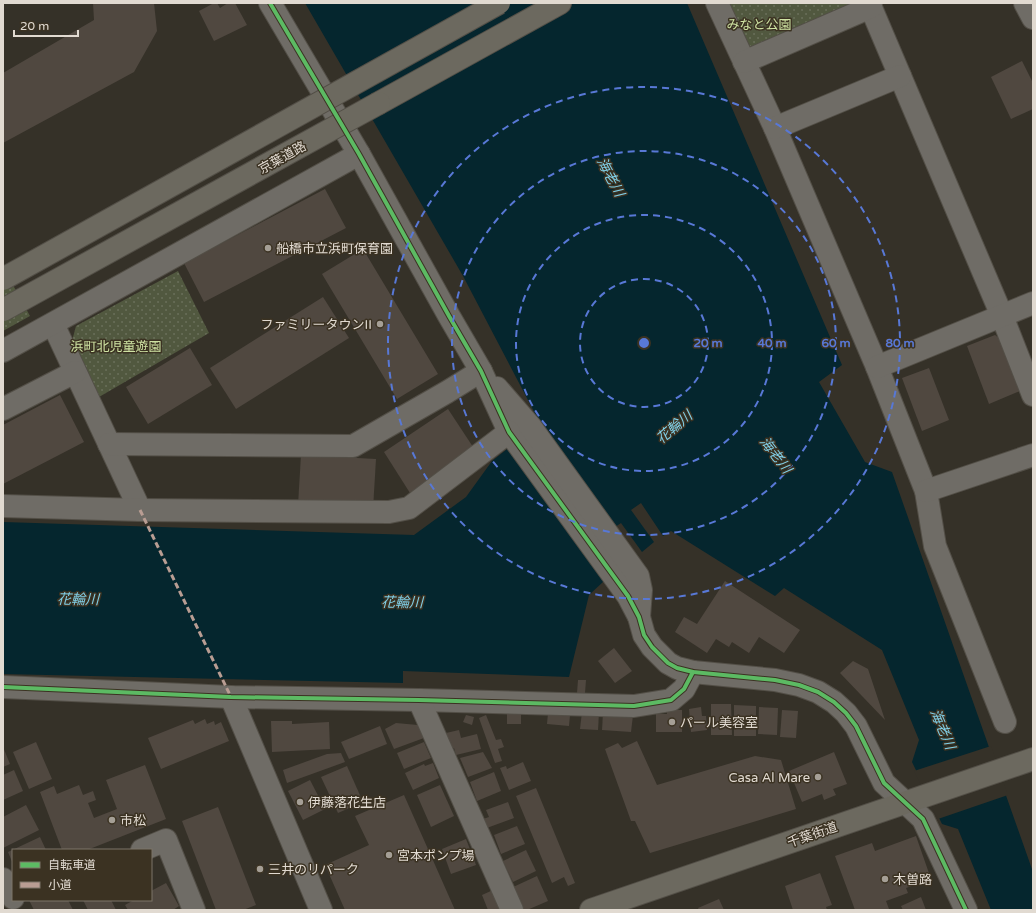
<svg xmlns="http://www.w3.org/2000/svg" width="1036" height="913" viewBox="0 0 1036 913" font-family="'Varela Round','Noto Sans JP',sans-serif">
<defs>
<pattern id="green-dots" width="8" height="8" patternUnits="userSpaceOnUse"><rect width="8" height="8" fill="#51583f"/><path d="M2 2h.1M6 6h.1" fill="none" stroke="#6a6f5a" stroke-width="1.8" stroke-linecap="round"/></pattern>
</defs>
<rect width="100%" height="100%" fill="#353128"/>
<g fill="url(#green-dots)">
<path d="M726 3H858L748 52Z"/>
<path d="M3 267 30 316 3 331Z"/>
<path d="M178 271 209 333 99 397 72 341 76 326Z"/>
</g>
<path fill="#05262e" d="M305 3H687L842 365 819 382 865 462 892 472 1033 872V910H991L958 829 942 824 912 762 919 740 882 650 784 588 775 596 671 531 663 536 641 503 631 510 654 542 642 552 621 523 612 529 618 568 589 595 569 677 403 671V683L3 674V522L414 535 466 497 492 461 540 423 463 276Z"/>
<path fill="#353128" d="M991 746 1008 795 938 819 914 771Z"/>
<g fill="#504840">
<path d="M93 3H154L157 31 134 72 3 143V73L94 20Z"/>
<path d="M214 3H217L220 8 228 3H235L247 25 214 41 199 11Z"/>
<path d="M1022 61 1033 83V109L1011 119 991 77Z"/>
<path d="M325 189 346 228 204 302 184 263Z"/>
<path d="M363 249 438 374 397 399 322 274Z"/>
<path d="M323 297 349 338 236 409 210 368Z"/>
<path d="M995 335 999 338 1020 391 989 404 967 346Z"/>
<path d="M190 348 212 385 148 424 126 387Z"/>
<path d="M929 368 949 420 922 431 902 378Z"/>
<path d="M60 395 84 442 3 484V425Z"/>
<path d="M448 409 475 450 410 493 384 452Z"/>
<path d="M301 455 376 459 373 509 298 505Z"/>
<path d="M725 581 800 630 784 653 759 637 749 653 732 642 729 647 716 639 707 653 675 632 684 617 697 624Z"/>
<path d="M614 648 632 671 615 683 598 661Z"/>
<path d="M853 661 868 669 885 720 840 673Z"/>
<path d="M578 680H586L585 693H577Z"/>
<path d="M711 704H731L732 735H711Z"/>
<path d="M734 705 756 706V736H734Z"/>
<path d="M701 707 702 716H706L707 730 691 732 689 709Z"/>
<path d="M759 707 778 708 777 735 758 734Z"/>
<path d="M667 710H682V732H656V714H667Z"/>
<path d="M782 710 798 711 796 738 780 737Z"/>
<path d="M582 712 599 713 598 730 580 729Z"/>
<path d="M548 713 570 715 569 726 547 724Z"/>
<path d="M603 713 633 715 631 732 602 730Z"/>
<rect x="507" y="714" width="14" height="10"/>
<path d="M466 715 474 717 472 725 463 722Z"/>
<path d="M486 715 496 740 501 739 504 747 498 749 502 761 495 763 479 718Z"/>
<path d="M205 719 207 724 214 721 215 725 221 722 229 741 161 769 148 738 193 720 195 724Z"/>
<path d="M271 721H292V724L329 722 330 749 272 752Z"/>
<path d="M396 723 418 725 424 738 394 749 385 729Z"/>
<path d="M380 726 387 744 349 759 341 742Z"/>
<path d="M459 730 461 738 477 734 481 749 456 755 454 748 450 749 446 733Z"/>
<path d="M637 741 657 785 755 756 781 760 796 809 650 853 635 821H631L605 749 618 743 622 748Z"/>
<path d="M36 742 52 779 29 789 13 752Z"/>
<path d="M424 742 431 758 404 769 397 753Z"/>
<path d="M3 747 10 764 3 767Z"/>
<path d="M483 752 492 768 468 777 460 758Z"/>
<path d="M834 752 847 784 833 789 836 795 824 800 822 794 802 802 789 771Z"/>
<path d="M341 753 345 762 287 783 283 770 327 754Z"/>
<path d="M523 762 531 781 509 790 500 768 506 766 507 769Z"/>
<path d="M433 763 439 778 413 790 405 773 424 764 425 766Z"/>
<path d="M145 765 166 819 87 850H62L40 792 54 786 57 794 79 785 83 795 93 791 96 800 88 803 94 818 117 809 106 780Z"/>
<path d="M347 766 363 802 338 813 321 777Z"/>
<path d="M14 770 23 791 3 800V775Z"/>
<path d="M494 772 501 791 477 801 470 782Z"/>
<path d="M310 780 325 809 303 820 288 791Z"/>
<path d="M440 785 454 816 431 827 417 795Z"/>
<path d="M536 788 575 883 568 886 564 877 552 883 516 796Z"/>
<path d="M404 795 455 910H345L325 865 369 845 355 816Z"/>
<path d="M508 802 514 818 484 829 480 820 489 817 486 810Z"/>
<path d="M26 805 39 830 3 848V817Z"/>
<path d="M218 807 256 905 243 910H216L182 821Z"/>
<path d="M517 826 525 844 501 854 494 835Z"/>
<path d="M916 836 931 879 906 888 908 893 886 901 889 909 855 910 835 856 872 843 875 851Z"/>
<path d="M40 837 46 850H13V864L8 852Z"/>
<path d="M466 839 476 865 451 874 442 849Z"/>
<path d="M526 850 536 871 513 882 503 861Z"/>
<path d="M820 873 832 905 826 907 827 910H793L785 886Z"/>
<path d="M537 876 548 901 527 910H521L511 888Z"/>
<path d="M166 883 179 906 173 910H128L125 905 134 900H151V891Z"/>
<path d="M493 890 501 910H488L482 895Z"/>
<path d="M921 897 926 910H903L901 906Z"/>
<path d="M719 899 724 910H699L698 908Z"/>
<path d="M29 900H68L73 910H34Z"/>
<path d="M83 900H111L116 910H88Z"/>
</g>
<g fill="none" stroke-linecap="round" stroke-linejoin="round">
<defs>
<g id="minor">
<path d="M270 3 359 154 449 316 481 371 509 432 628 596 639 617 644 635 652 647 668 663 677 668 693 672 775 680 799 685 818 692 834 702 846 713 856 726 884 783 923 819 966 910"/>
<path d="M717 3 775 128 877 367 926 491 935 546 1005 722"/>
<path d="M869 3 1002 316 1033 395"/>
<path d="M1025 3 1033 18"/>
<path d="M744 62 871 7"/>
<path d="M775 128 900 76"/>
<path d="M53 324 140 510"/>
<path d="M3 351 359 154"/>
<path d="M877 367 1033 303"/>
<path d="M497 388 530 426 638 576 641 590 639 617"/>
<path d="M3 409 75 372"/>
<path d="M109 444 353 446 447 392 481 371"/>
<path d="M926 491 1033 455"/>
<path d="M3 506 140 510 389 512 409 508 509 432"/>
<path d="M3 687 231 697 419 700 634 706 671 700 684 689 693 672"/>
<path d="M231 697 321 910"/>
<path d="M419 700 512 910"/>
<path d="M142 850 166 840 194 910"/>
<path d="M3 879 13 898"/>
</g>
<g id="highway">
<path d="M379 103 560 3"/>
<path d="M591 910 1033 759"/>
</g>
</defs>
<use href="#minor" stroke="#534f47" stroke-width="24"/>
<use href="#highway" stroke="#534f47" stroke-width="24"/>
<use href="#minor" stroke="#6f6c66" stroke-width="22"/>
<use href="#highway" stroke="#6c695f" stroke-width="22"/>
<defs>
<g id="highway-bridge">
<path d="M3 279 499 3"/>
<path d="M3 310 379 103"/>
</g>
</defs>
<use href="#highway-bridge" stroke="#534f47" stroke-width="24" stroke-linecap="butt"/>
<use href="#highway-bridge" stroke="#6c695f" stroke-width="22"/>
<path stroke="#b99d93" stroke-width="3" stroke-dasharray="6 3" stroke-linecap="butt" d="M140 510 231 697"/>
<defs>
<g id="cycleway">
<path d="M270 3 359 154 449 316 481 371 509 432 628 596 639 617 644 635 652 647 668 663 677 668 693 672 775 680 799 685 818 692 834 702 846 713 856 726 884 783 923 819 966 910"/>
<path d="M3 687 231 697 419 700 634 706 671 700 684 689 693 672"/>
</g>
</defs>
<use href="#cycleway" stroke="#3b3222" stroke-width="6"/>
<use href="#cycleway" stroke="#5cba63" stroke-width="4"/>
</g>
<g fill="none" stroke="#5878d6" stroke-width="2" stroke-dasharray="7 5">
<circle cx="644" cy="343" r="64"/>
<circle cx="644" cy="343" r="128"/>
<circle cx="644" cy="343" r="192"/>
<circle cx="644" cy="343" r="256"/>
</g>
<g fill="#a59f96" stroke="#3b3222" stroke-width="1.5">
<circle cx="268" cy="248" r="4"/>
<circle cx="380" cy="324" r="4"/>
<circle cx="672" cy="722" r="4"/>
<circle cx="818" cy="777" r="4"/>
<circle cx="300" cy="802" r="4"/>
<circle cx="112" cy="820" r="4"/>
<circle cx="389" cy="855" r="4"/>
<circle cx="260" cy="869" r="4"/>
<circle cx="885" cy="879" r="4"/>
</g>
<g text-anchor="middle" stroke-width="3" stroke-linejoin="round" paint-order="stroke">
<g font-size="13" fill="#cfe3a3" stroke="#3b3222">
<text x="759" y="29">みなと公園</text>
<text x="116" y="351">浜町北児童遊園</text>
</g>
<g font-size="13" fill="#e1dad1" stroke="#3b3222">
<text transform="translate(282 157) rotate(-29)" y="5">京葉道路</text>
<text transform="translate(812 834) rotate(-19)" y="5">千葉街道</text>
</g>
<g font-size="13" fill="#e1dad1" stroke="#3b3222" text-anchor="start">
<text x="276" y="253">船橋市立浜町保育園</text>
<text x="372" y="329" text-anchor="end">ファミリータウンII</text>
<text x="680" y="727">パール美容室</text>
<text x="810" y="782" text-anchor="end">Casa Al Mare</text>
<text x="308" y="807">伊藤落花生店</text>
<text x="120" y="825">市松</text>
<text x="397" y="860">宮本ポンプ場</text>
<text x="268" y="874">三井のリパーク</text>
<text x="893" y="884">木曽路</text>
</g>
<g font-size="14" font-style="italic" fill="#80d0e8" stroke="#3b3222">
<text transform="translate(611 177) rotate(62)" y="5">海老川</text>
<text transform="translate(674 427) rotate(-40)" y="5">花輪川</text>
<text transform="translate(776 455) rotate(52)" y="5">海老川</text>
<text transform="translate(78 599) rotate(1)" y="5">花輪川</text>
<text transform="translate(402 602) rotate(1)" y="5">花輪川</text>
<text transform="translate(943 729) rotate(67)" y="5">海老川</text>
</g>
</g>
<circle cx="644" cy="343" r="6" fill="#5878d6" stroke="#3b3222" stroke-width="2"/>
<g font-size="12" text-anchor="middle" font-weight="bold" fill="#5878d6" stroke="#3b3222" stroke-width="3" stroke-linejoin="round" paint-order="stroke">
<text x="708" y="347">20 m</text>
<text x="772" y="347">40 m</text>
<text x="836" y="347">60 m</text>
<text x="900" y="347">80 m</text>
</g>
<rect width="1036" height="913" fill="none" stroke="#e1dad1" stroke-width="8"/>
<rect x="12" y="849" width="140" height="52" fill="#3b3222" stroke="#7d7568"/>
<rect x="20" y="862" width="20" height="6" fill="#5cba63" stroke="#7d7568"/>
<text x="48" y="869" font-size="12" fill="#e1dad1">自転車道</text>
<rect x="20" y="882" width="20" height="6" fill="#b99d93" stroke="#7d7568"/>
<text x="48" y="889" font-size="12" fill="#e1dad1">小道</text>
<path d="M14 30v6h64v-6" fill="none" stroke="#e1dad1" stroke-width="2"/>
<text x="20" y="30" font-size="12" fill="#e1dad1" stroke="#3b3222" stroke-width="3" paint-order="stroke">20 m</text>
</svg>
